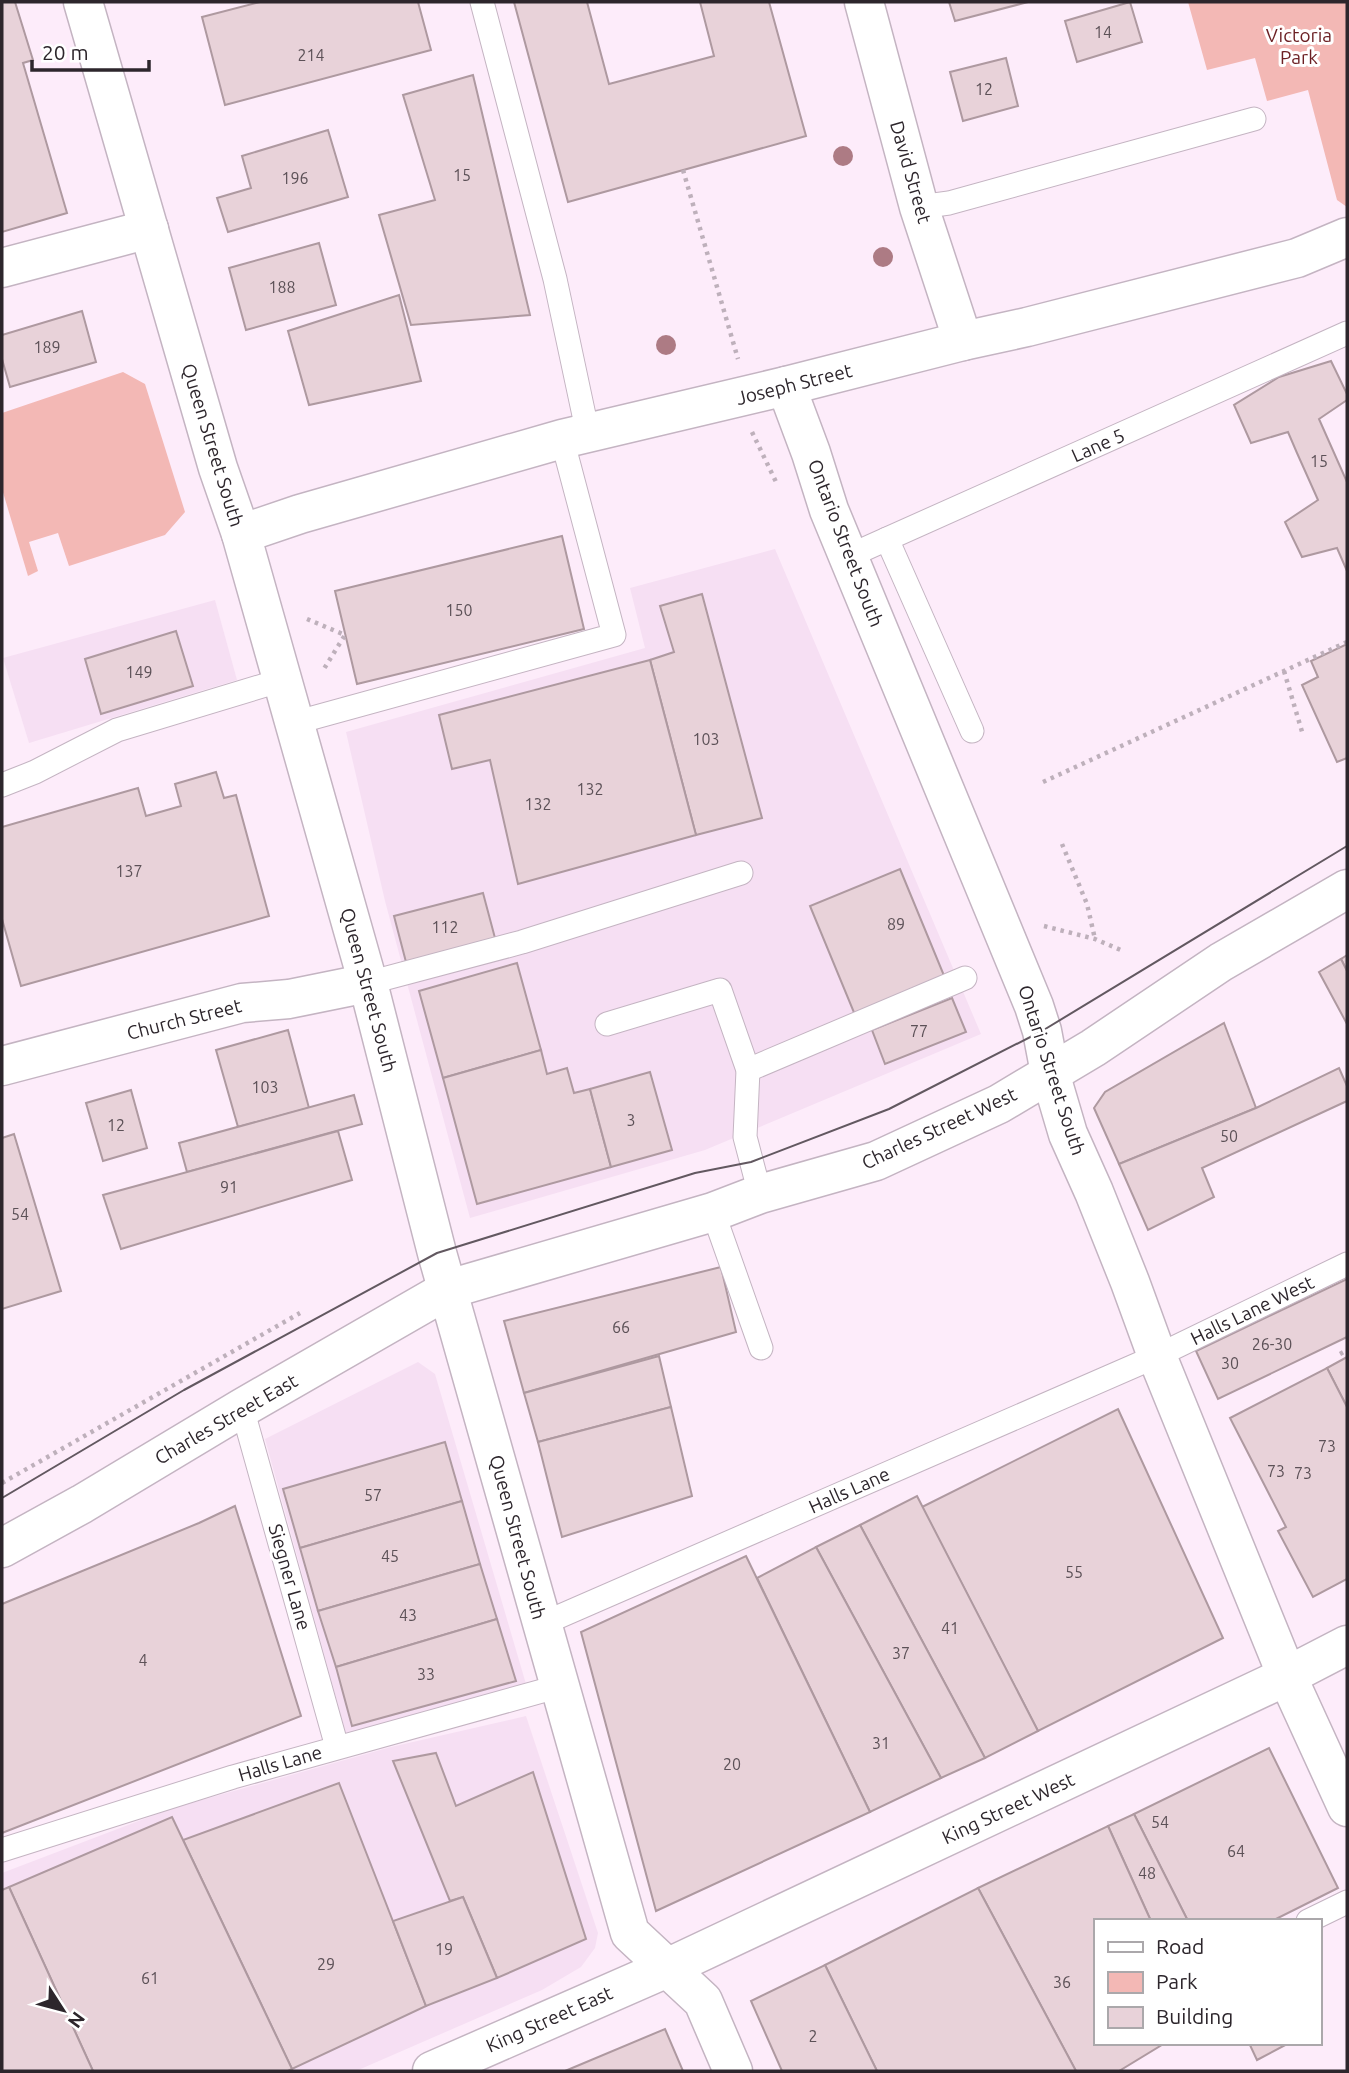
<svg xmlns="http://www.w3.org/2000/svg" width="1349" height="2073" viewBox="0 0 1349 2073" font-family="Ubuntu,sans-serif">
<rect width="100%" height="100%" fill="#fdecfa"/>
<g fill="#f6dff3">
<path d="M775 549 981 1034 705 1150 470 1218 385 901 346 732 645 648 630 588Z"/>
<path d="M215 600 237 680 29 743 3 658Z"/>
<path d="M418 1362 435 1374 526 1684 346 1734 265 1439Z"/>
<path d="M526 1716 598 1933 595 1948 581 1967 542 1990 356 2071H2V1873L170 1809 391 1747Z"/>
</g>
<g fill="#f3b8b5">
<path d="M1188 2H1347V207L1337 200 1308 90 1267 101 1255 58 1207 70Z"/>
<path d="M123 372 145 384 185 512 165 535 69 566 58 533 29 542 38 571 28 576 2 489V413Z"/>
</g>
<g fill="#e8d2d9" stroke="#ae99a0" stroke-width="2">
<path d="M2 2H15L33 60 23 63 67 213 2 232Z"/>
<path d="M260 2H418L431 50 225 105 202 17Z"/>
<path d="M514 2H587L609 84 714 56 700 2H769L806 136 568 202Z"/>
<path d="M949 2H1028L955 21Z"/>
<path d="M1130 2 1142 42 1077 62 1065 21Z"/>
<path d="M1006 58 1018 106 963 121 950 72Z"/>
<path d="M473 75 530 315 411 325 379 215 435 200 403 95Z"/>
<path d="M328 130 348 197 228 232 217 198 251 188 242 156Z"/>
<path d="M319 243 336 305 246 330 229 268Z"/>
<path d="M399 295 421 381 309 405 288 331Z"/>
<path d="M82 311 96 362 10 387 2 359V335Z"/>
<path d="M1331 361 1347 394V400L1319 419 1347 482V571L1337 548 1302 557 1285 522 1318 500 1297 453 1288 432 1251 443 1234 405 1279 377Z"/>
<path d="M562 536 584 629 357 684 335 591Z"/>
<path d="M702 594 762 818 696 835 650 660 674 652 660 606Z"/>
<path d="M176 631 193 686 101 714 85 659Z"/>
<path d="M1347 644V758L1337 762 1302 685 1318 677 1311 661Z"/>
<path d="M650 660 696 835 518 884 490 760 452 769 439 715Z"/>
<path d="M216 772 224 798 236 795 269 916 21 986 2 919V827L138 788 146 816 181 806 175 784Z"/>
<path d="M900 869 945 978 855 1015 810 906Z"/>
<path d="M483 893 495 938 406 962 394 916Z"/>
<path d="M1347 955V971L1341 959Z"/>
<path d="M1341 959 1347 971V1024L1319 972Z"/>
<path d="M517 963 541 1050 443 1078 419 991Z"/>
<path d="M952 998 966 1032 885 1064 872 1030Z"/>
<path d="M1224 1023 1256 1108 1119 1164 1094 1108 1105 1092Z"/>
<path d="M288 1030 309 1108 238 1127 216 1050Z"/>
<path d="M541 1050 547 1074 567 1068 574 1093 590 1089 611 1167 477 1204 443 1078Z"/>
<path d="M1339 1068 1347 1086V1101L1202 1168 1214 1197 1148 1230 1119 1164 1256 1108Z"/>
<path d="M650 1072 672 1150 611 1167 590 1089Z"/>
<path d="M131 1090 147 1148 103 1161 86 1103Z"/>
<path d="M354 1095 362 1124 187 1172 179 1143Z"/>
<path d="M338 1131 352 1180 121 1249 103 1195Z"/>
<path d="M14 1134 61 1291 2 1309V1138Z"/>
<path d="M721 1267 736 1332 524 1393 504 1321Z"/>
<path d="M1347 1279V1337L1218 1399 1196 1351Z"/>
<path d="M659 1356 671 1407 538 1442 524 1393Z"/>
<path d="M1347 1357V1407L1327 1368Z"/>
<path d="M1327 1368 1347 1407V1579L1313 1597 1278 1531 1286 1527 1230 1418Z"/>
<path d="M671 1407 692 1496 562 1537 538 1442Z"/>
<path d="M1118 1409 1223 1638 1038 1731 922 1507Z"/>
<path d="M445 1442 462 1501 300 1548 283 1489Z"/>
<path d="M917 1496 1038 1731 985 1758 860 1525Z"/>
<path d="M462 1501 480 1564 318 1611 300 1548Z"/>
<path d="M235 1506 301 1716 2 1833V1604L199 1523Z"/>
<path d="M860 1525 985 1758 941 1778 816 1547Z"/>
<path d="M816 1547 941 1778 870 1812 757 1578Z"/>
<path d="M746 1556 870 1812 656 1911 581 1632Z"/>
<path d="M480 1564 497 1619 336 1667 318 1611Z"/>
<path d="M497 1619 516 1681 352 1726 336 1667Z"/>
<path d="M1269 1748 1338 1888 1272 1921H1188L1134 1814Z"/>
<path d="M436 1753 456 1806 533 1772 586 1939 497 1978 463 1897 450 1901 393 1761Z"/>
<path d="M339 1783 426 2006 292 2069 183 1840Z"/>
<path d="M1134 1814 1188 1921H1151L1108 1826Z"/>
<path d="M172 1817 183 1840 292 2069 288 2071H93L9 1887Z"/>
<path d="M1108 1826 1151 1921H1095V2043H1165L1119 2071H1076L978 1888Z"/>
<path d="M9 1887 93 2071H2V1890Z"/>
<path d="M978 1888 1076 2071H877L825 1965Z"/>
<path d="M463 1897 497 1978 426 2006 393 1921Z"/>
<path d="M825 1965 877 2071H782L751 2001Z"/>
<path d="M665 2029 683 2071H565Z"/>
<path d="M1249 2043H1289L1257 2060Z"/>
</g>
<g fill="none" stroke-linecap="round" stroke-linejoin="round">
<defs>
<g id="service">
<path d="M482 2 555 279 588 434"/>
<path d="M919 207 949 203 1254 119"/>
<path d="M887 539 972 731"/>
<path d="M849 556 1347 333"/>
<path d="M294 723 614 635 562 439"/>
<path d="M2 785 35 772 117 730 282 680"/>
<path d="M368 983 522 942 741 873"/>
<path d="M607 1024 720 990 748 1070 745 1137 760 1194"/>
<path d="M748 1070 965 978"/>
<path d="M713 1212 761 1348"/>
<path d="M242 1408 337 1747"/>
<path d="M542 1624 1157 1356 1347 1264"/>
<path d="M2 1850 233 1777 560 1686"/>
<path d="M1308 1921 1347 1902"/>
</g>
<g id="minor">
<path d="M864 2 919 207 963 341"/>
<path d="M2 268 149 229"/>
<path d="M786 386 811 453 829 510 1034 1006 1042 1031 1050 1073 1068 1134 1094 1192 1130 1282 1157 1356 1287 1676 1347 1807"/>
<path d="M2 1066 242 1003 289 999 368 983"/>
</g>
<g id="tertiary">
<path d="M83 2 218 468 241 534 368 983 437 1253 630 1933 703 2001 733 2071"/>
<path d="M241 534 300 514 562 439 786 386 963 341 1027 327 1297 258 1347 237"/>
</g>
<g id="secondary">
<path d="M2 1548 82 1504 242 1408 449 1289 713 1212 760 1194 876 1161 999 1104 1093 1048 1221 962 1347 889"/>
<path d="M432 2071 667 1968 1287 1676 1347 1645"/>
</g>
</defs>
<use href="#service" stroke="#c4b4c2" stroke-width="25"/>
<use href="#minor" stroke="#c4b4c2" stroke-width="41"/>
<use href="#tertiary" stroke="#c4b4c2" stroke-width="41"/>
<use href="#secondary" stroke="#c4b4c2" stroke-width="41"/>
<g stroke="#beb0bb" stroke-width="4.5" stroke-dasharray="3.5 5" stroke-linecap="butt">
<path d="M683 170 738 359"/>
<path d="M752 432 777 484"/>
<path d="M307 619 345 635 322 672"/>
<path d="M1284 671 1303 735"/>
<path d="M1043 782 1347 642"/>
<path d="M1062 844 1087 904 1095 939"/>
<path d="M1044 926 1095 939 1123 951"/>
<path d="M1340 1354 1347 1350"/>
<path d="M2 1483 300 1313"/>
</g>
<use href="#service" stroke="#fff" stroke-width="23"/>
<use href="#minor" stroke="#fff" stroke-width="38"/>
<use href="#tertiary" stroke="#fff" stroke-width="38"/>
<use href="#secondary" stroke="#fff" stroke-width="38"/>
<path stroke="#625860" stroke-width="2" d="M2 1498 184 1390 437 1253 695 1173 751 1162 889 1109 1042 1031 1347 846"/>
</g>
<g fill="#ad7b84">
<circle cx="843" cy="156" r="10"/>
<circle cx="883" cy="257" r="10"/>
<circle cx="666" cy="345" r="10"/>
</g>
<g text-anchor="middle" stroke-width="6" stroke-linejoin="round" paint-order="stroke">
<g font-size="16" fill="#5c5157">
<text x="1103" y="38">14</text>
<text x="311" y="61">214</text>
<text x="984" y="95">12</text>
<text x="462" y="181">15</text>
<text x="295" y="184">196</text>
<text x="282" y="293">188</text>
<text x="47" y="353">189</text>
<text x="1319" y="467">15</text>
<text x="459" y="616">150</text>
<text x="139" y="678">149</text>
<text x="706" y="745">103</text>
<text x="590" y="795">132</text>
<text x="538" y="810">132</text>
<text x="129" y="877">137</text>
<text x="896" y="930">89</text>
<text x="445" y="933">112</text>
<text x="919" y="1037">77</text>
<text x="265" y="1093">103</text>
<text x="631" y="1126">3</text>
<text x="116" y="1131">12</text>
<text x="1229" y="1142">50</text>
<text x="229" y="1193">91</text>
<text x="20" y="1220">54</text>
<text x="621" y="1333">66</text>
<text x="1272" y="1350">26-30</text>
<text x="1230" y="1369">30</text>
<text x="1327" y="1452">73</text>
<text x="1276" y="1477">73</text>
<text x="1303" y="1479">73</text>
<text x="373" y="1501">57</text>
<text x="390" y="1562">45</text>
<text x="1074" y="1578">55</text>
<text x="408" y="1621">43</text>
<text x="950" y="1634">41</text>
<text x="901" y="1659">37</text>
<text x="143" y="1666">4</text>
<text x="426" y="1680">33</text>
<text x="881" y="1749">31</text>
<text x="732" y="1770">20</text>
<text x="1160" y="1828">54</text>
<text x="1236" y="1857">64</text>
<text x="1147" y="1879">48</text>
<text x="444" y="1955">19</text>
<text x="326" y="1970">29</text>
<text x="150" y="1984">61</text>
<text x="1062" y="1988">36</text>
<text x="813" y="2042">2</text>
</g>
<g font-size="19" fill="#6b1f23" stroke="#fff">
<text x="1299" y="42">Victoria<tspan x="1299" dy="22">Park</tspan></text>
</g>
<g font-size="19" fill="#2d262c" stroke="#fff">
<text transform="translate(911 172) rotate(74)" y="7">David Street</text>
<text transform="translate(794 384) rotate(-14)" y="7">Joseph Street</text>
<text transform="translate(213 445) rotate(73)" y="7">Queen Street South</text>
<text transform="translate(1098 445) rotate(-24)" y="7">Lane 5</text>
<text transform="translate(846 543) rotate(69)" y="7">Ontario Street South</text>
<text transform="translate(369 990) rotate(75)" y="7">Queen Street South</text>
<text transform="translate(184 1019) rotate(-14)" y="7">Church Street</text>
<text transform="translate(1052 1070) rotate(72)" y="7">Ontario Street South</text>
<text transform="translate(939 1128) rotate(-25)" y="7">Charles Street West</text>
<text transform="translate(1252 1310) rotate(-26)" y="7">Halls Lane West</text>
<text transform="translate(226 1419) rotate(-30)" y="7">Charles Street East</text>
<text transform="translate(849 1490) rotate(-24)" y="7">Halls Lane</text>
<text transform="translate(518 1537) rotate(75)" y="7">Queen Street South</text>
<text transform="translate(290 1577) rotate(74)" y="7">Siegner Lane</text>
<text transform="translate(280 1763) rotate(-16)" y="7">Halls Lane</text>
<text transform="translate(1008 1808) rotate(-25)" y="7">King Street West</text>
<text transform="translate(549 2019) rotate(-24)" y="7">King Street East</text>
</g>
</g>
<rect width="1349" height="2073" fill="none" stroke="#2d262c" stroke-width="7"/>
<rect x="1094" y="1919" width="228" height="126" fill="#ffffff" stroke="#aba8ab" stroke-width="2"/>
<rect x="1108" y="1942" width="35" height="10" fill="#ffffff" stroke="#aba8ab" stroke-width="2"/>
<text x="1156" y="1954" font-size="21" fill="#2d262c">Road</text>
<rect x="1108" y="1972" width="35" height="21" fill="#f3b8b5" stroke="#aba8ab" stroke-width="2"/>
<text x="1156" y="1989" font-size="21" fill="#2d262c">Park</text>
<rect x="1108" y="2007" width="35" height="21" fill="#e8d2d9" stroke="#aba8ab" stroke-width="2"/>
<text x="1156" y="2024" font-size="21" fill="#2d262c">Building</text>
<g transform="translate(63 2010) rotate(126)" stroke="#ffffff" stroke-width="5" paint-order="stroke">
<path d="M0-5L12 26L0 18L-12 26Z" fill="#2d262c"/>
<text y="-10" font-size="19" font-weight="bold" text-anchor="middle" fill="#2d262c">N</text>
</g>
<path d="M32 60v10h117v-10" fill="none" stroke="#2d262c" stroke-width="3.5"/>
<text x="42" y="60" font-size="21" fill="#2d262c" stroke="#ffffff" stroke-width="5" paint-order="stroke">20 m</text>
</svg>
